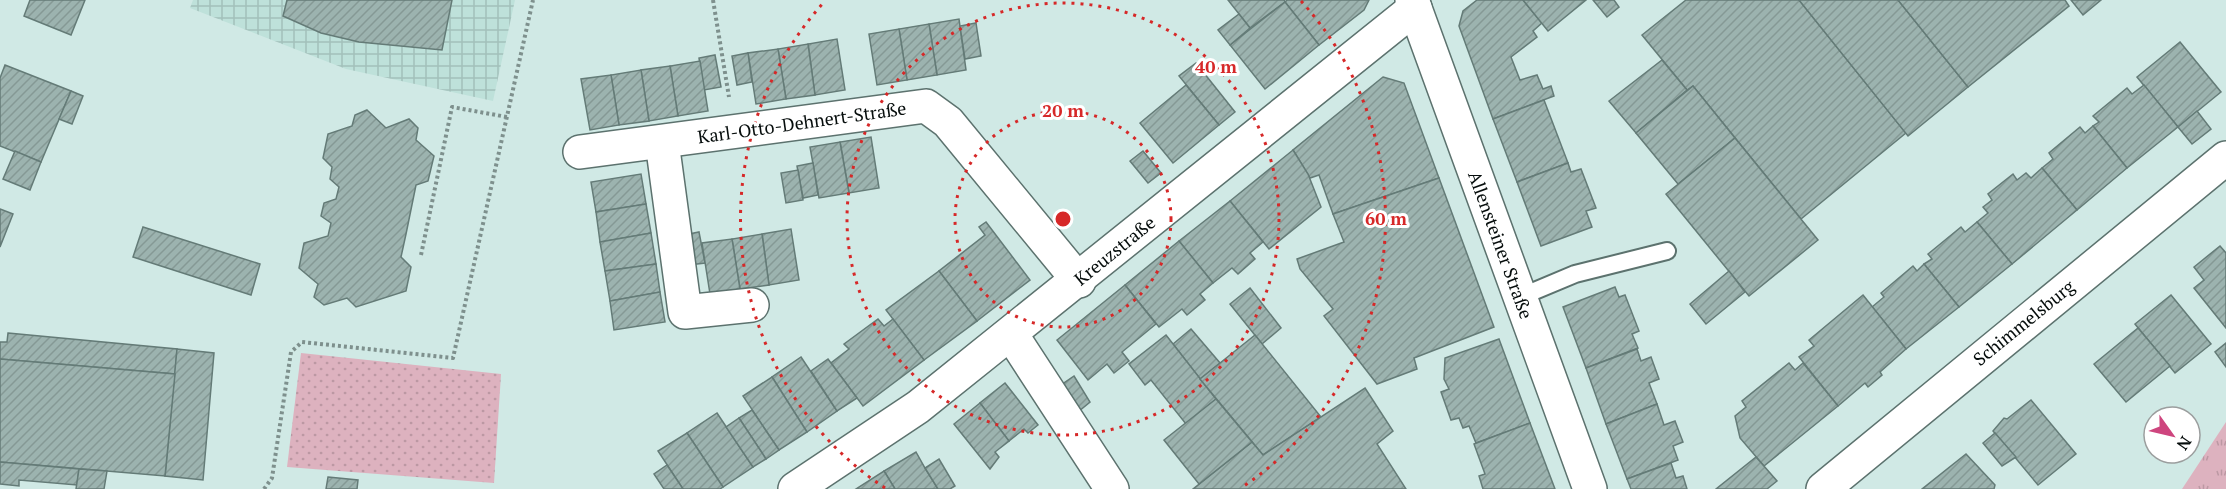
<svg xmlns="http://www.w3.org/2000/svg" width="2226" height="489" viewBox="0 0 2226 489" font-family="'PT Serif',serif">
<defs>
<pattern id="industrial-grid" width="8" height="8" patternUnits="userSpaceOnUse" patternTransform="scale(1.5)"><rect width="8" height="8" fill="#bee1da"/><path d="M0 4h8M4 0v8" fill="none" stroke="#a2c0ba"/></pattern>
<pattern id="grass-tufts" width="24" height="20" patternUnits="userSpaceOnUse" patternTransform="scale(1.5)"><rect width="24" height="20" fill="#ddb2bf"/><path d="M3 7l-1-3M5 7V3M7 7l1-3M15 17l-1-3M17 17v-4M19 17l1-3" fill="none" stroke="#bc98a3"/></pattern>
<pattern id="park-dots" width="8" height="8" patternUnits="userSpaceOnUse" patternTransform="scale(1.5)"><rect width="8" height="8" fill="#ddb2bf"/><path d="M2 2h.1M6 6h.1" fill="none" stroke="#bc98a3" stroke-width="1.8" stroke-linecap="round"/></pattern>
<pattern id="building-hatch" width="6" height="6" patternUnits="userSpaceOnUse" patternTransform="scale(1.5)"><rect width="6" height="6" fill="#9cb3af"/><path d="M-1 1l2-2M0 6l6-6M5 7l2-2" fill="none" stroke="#859995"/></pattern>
</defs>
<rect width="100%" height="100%" fill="#d0e9e5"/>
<path fill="url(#industrial-grid)" d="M193 0H515L493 101 346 69 190 8Z"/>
<path fill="url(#grass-tufts)" d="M2226 422V489H2182Z"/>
<path fill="url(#park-dots)" d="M301 353 501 374 494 483 287 467Z"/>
<g fill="url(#building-hatch)" stroke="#647b77" stroke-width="1.5">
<path d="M30 0H85L71 35 24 16Z"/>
<path d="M287 0H452L442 50 359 42 321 33 283 16Z"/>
<path d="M1228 0H1284L1285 2 1250 28Z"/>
<path d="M1287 0H1369L1364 10 1319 45 1285 2Z"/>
<path d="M1477 0H1523L1542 23 1533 31 1537 37 1511 57 1520 80 1537 75 1543 89 1551 86 1554 96 1493 119 1459 26 1463 11Z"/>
<path d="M1523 0H1586L1548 31Z"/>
<path d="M1593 0H1614L1619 7 1607 17Z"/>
<path d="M1686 0H1799L1906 133 1801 219 1693 86 1687 90 1642 35Z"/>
<path d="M1799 0H1898L1968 87 1908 136Z"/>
<path d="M1898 0H2065L2069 6 1968 87Z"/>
<path d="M2071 0H2101L2083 15Z"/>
<path d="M1285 2 1319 45 1265 89 1230 45Z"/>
<path d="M1239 14 1250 28 1230 45 1218 30Z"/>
<path d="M959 19 966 70 937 75 929 24Z"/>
<path d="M976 23 981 56 965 59 960 26Z"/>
<path d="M929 24 937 75 907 80 899 29Z"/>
<path d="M899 29 907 80 877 85 869 34Z"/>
<path d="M837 39 845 90 815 95 808 44Z"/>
<path d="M2180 42 2221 92 2178 127 2137 77Z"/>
<path d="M808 44 815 95 786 99 778 49Z"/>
<path d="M778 49 786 99 756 104 748 53Z"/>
<path d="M748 53 752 82 737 85 732 56Z"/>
<path d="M715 55 721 87 704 90 699 58Z"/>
<path d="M1662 60 1687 90 1636 133 1609 101Z"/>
<path d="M700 61 708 111 678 116 670 66Z"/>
<path d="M1196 63 1235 112 1219 125 1179 76Z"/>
<path d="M5 65 71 91 41 162 0 146V78Z"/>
<path d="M670 66 678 116 649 121 641 70Z"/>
<path d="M641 70 649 121 619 125 611 75Z"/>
<path d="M611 75 619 125 590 130 581 79Z"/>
<path d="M1383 77 1404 83 1439 178 1333 214 1319 175 1310 178 1293 150Z"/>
<path d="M1186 85 1219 125 1173 163 1140 123Z"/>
<path d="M2144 85 2178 127 2127 168 2093 126 2099 122 2093 116 2127 88 2132 94Z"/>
<path d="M1693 86 1735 138 1678 184 1636 133Z"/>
<path d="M71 91 83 96 72 124 59 119Z"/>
<path d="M1544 100 1568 163 1517 182 1493 119Z"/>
<path d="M367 110 386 128 409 119 418 128 416 140 434 156 428 181 416 185 406 234 401 257 411 267 406 291 356 307 347 298 324 305 314 297 318 284 299 268 304 243 328 236 331 223 321 216 324 203 336 199 339 187 330 179 332 167 323 158 328 134 352 126 355 115Z"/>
<path d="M2197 111 2211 129 2192 144 2178 127Z"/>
<path d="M2093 126 2127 168 2077 210 2042 168 2053 159 2049 153 2080 127 2085 133Z"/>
<path d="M871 137 879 188 849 193 840 142Z"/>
<path d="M1735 138 1818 240 1749 296 1666 194Z"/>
<path d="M840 142 849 193 819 198 810 147Z"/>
<path d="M1293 150 1308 174 1321 207 1269 249 1230 201Z"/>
<path d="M15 151 41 162 30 190 3 179Z"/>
<path d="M1143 151 1161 173 1148 183 1130 161Z"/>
<path d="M813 163 818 195 803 198 797 166Z"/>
<path d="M1568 163 1571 172 1581 169 1596 208 1586 211 1592 227 1541 246 1517 182Z"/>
<path d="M2042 168 2077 210 2012 264 1977 222 1988 213 1983 207 1992 200 1988 194 2013 174 2017 180 2026 173 2031 178Z"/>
<path d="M798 170 803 200 786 203 781 173Z"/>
<path d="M641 174 646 204 596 212 591 182Z"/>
<path d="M1439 178 1494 327 1414 358 1417 369 1377 384 1324 316 1333 309 1300 269 1297 259 1344 242 1333 214Z"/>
<path d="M1230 201 1263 242 1250 253 1255 259 1238 274 1232 268 1213 283 1179 241Z"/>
<path d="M646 204 651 233 600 242 596 212Z"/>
<path d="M0 209 13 214 0 247Z"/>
<path d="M986 222 1030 280 977 321 939 271 985 235 979 227Z"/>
<path d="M1977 222 2012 264 1959 307 1924 264 1932 259 1928 254 1961 227 1965 232Z"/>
<path d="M143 227 260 264 251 295 133 257Z"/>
<path d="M791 229 799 280 769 285 762 234Z"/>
<path d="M699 232 705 263 689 265 684 235Z"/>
<path d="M651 233 656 264 605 271 600 242Z"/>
<path d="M762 234 769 285 740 289 732 239Z"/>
<path d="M732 239 740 289 710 294 702 243Z"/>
<path d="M1179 241 1213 283 1200 294 1205 300 1187 315 1182 309 1159 327 1125 285Z"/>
<path d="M2220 246 2226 253V328L2194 288 2204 280 2194 267Z"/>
<path d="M656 264 660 292 610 301 605 271Z"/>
<path d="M1924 264 1959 307 1906 349 1872 307 1884 297 1881 293 1913 266 1917 271Z"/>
<path d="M939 271 977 321 924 360 886 310Z"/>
<path d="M1729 271 1745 292 1706 324 1690 304Z"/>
<path d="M1125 285 1156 324 1122 352 1129 361 1114 373 1107 364 1088 380 1057 340Z"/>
<path d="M1615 287 1619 297 1625 295 1639 331 1632 334 1638 348 1586 368 1563 307Z"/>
<path d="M1250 288 1281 328 1262 344 1230 304Z"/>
<path d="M660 292 665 322 614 330 610 301Z"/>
<path d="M1863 295 1906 349 1880 372 1882 375 1868 387 1865 383 1838 406 1799 357 1814 346 1809 340Z"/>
<path d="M2171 295 2211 344 2175 373 2135 324Z"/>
<path d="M878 319 884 326 893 319 924 360 863 406 831 363 849 349 844 344Z"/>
<path d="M2138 328 2170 366 2126 402 2094 364Z"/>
<path d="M1191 329 1220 363 1200 379 1173 344Z"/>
<path d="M8 333 177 349 175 374 0 359V342H7Z"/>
<path d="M1166 335 1216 399 1186 424 1151 380 1145 385 1129 364Z"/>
<path d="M1255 335 1321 417 1263 455 1200 379Z"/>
<path d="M1499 339 1530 423 1476 443 1469 426 1463 428 1459 418 1451 420 1441 392 1449 389 1444 379 1445 358Z"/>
<path d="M2226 343V367L2215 352Z"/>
<path d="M177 349 214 353 203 480 165 476Z"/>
<path d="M1637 349 1641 361 1651 357 1659 379 1649 383 1657 404 1606 424 1586 368Z"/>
<path d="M801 357 837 411 807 432 772 377Z"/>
<path d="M0 359 175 374 165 476 0 462Z"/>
<path d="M828 359 857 398 837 411 811 371Z"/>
<path d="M1789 363 1795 370 1803 363 1838 406 1764 466 1740 438 1735 416 1746 407 1742 401Z"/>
<path d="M1074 376 1090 402 1078 412 1061 385Z"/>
<path d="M772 377 807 432 779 450 743 396Z"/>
<path d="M1005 383 1038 425 1028 433 1024 429 1009 441 980 403Z"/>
<path d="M1365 388 1393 431 1377 444 1406 489H1193L1252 442 1263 455Z"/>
<path d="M1216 399 1252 442 1199 484 1164 440Z"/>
<path d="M2031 400 2076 454 2038 485 1993 431 2004 418 2007 419Z"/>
<path d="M980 403 1009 441 995 452 999 457 990 469 954 424Z"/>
<path d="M1657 404 1664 425 1675 421 1683 442 1673 446 1678 460 1627 479 1606 424Z"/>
<path d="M752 410 779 450 766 459 739 418Z"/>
<path d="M717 413 753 467 723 487 687 433Z"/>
<path d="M739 418 766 459 753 467 726 427Z"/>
<path d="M1530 423 1555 489H1483L1479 476 1485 474 1474 444Z"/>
<path d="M687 433 723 487 720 489H683L658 451Z"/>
<path d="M1995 433 2016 457 2002 466 1983 443Z"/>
<path d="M916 452 925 468 938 489H895L884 471Z"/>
<path d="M1966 454 1995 485 1994 489H1922Z"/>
<path d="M1756 457 1777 481 1767 489H1716Z"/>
<path d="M939 459 955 486 950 489H938L925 468Z"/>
<path d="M0 462 79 469 77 485 19 480V486L0 484Z"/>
<path d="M1671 463 1676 478 1683 476 1687 489H1631L1627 479Z"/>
<path d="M667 465 683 489H664L654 474Z"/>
<path d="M79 469 107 471 104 489H76Z"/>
<path d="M884 471 895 489H856Z"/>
<path d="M328 477 358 480 357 489H326Z"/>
</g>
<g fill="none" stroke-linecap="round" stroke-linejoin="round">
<defs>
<path id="service" d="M1520 297 1575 274 1667 251"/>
<g id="minor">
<path d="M662 142 685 312 752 305"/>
<path d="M580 152 926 106 948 122 1079 281"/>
<path d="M1011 334 1112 489"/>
<path d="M795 489 918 407 1415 8"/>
</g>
<g id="tertiary">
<path d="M1412 0 1590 489"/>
<path d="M1823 489 2226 158"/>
</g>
</defs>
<use href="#service" stroke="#5c726e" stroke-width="20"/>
<use href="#minor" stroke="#5c726e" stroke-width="36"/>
<use href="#tertiary" stroke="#5c726e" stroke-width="36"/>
<g stroke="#7e908d" stroke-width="4" stroke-dasharray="3 3" stroke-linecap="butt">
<path d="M713 0 729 97"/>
<path d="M421 255 452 107 507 117"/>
<path d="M264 489 272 478 291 352 302 342 453 358 533 0"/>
</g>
<use href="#service" stroke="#fff" stroke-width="16"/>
<use href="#minor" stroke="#fff" stroke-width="33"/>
<use href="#tertiary" stroke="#fff" stroke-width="33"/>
</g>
<g fill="none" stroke="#d62828" stroke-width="3" stroke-dasharray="3 6">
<circle cx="1063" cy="219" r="108"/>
<circle cx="1063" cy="219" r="216"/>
<path d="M885 488A323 323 0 0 1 825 1M1301 1A323 323 0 0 1 1241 488"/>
</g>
<g text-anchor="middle" stroke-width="6" stroke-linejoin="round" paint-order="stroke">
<g font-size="18" fill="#060d0c" stroke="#fff">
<text transform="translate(802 123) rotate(-8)" y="6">Karl-Otto-Dehnert-Straße</text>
<text transform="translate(1500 245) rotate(70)" y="6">Allensteiner Straße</text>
<text transform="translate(1115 251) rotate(-39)" y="6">Kreuzstraße</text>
<text transform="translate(2024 323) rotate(-39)" y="6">Schimmelsburg</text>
</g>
</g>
<circle cx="1063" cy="219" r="9" fill="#d62828" stroke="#fff" stroke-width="3"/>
<g font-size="18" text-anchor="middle" font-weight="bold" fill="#d62828" stroke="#fff" stroke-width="6" stroke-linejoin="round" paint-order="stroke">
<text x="1216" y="73">40 m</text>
<text x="1063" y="117">20 m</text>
<text x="1386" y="225">60 m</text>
</g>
<g transform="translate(2172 435) rotate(124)"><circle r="28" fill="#ffffff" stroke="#9b9e9e" stroke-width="1.5"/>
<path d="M0-4.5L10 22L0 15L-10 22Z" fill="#ce457e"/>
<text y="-9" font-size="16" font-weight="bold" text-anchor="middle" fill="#060d0c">N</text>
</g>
</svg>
